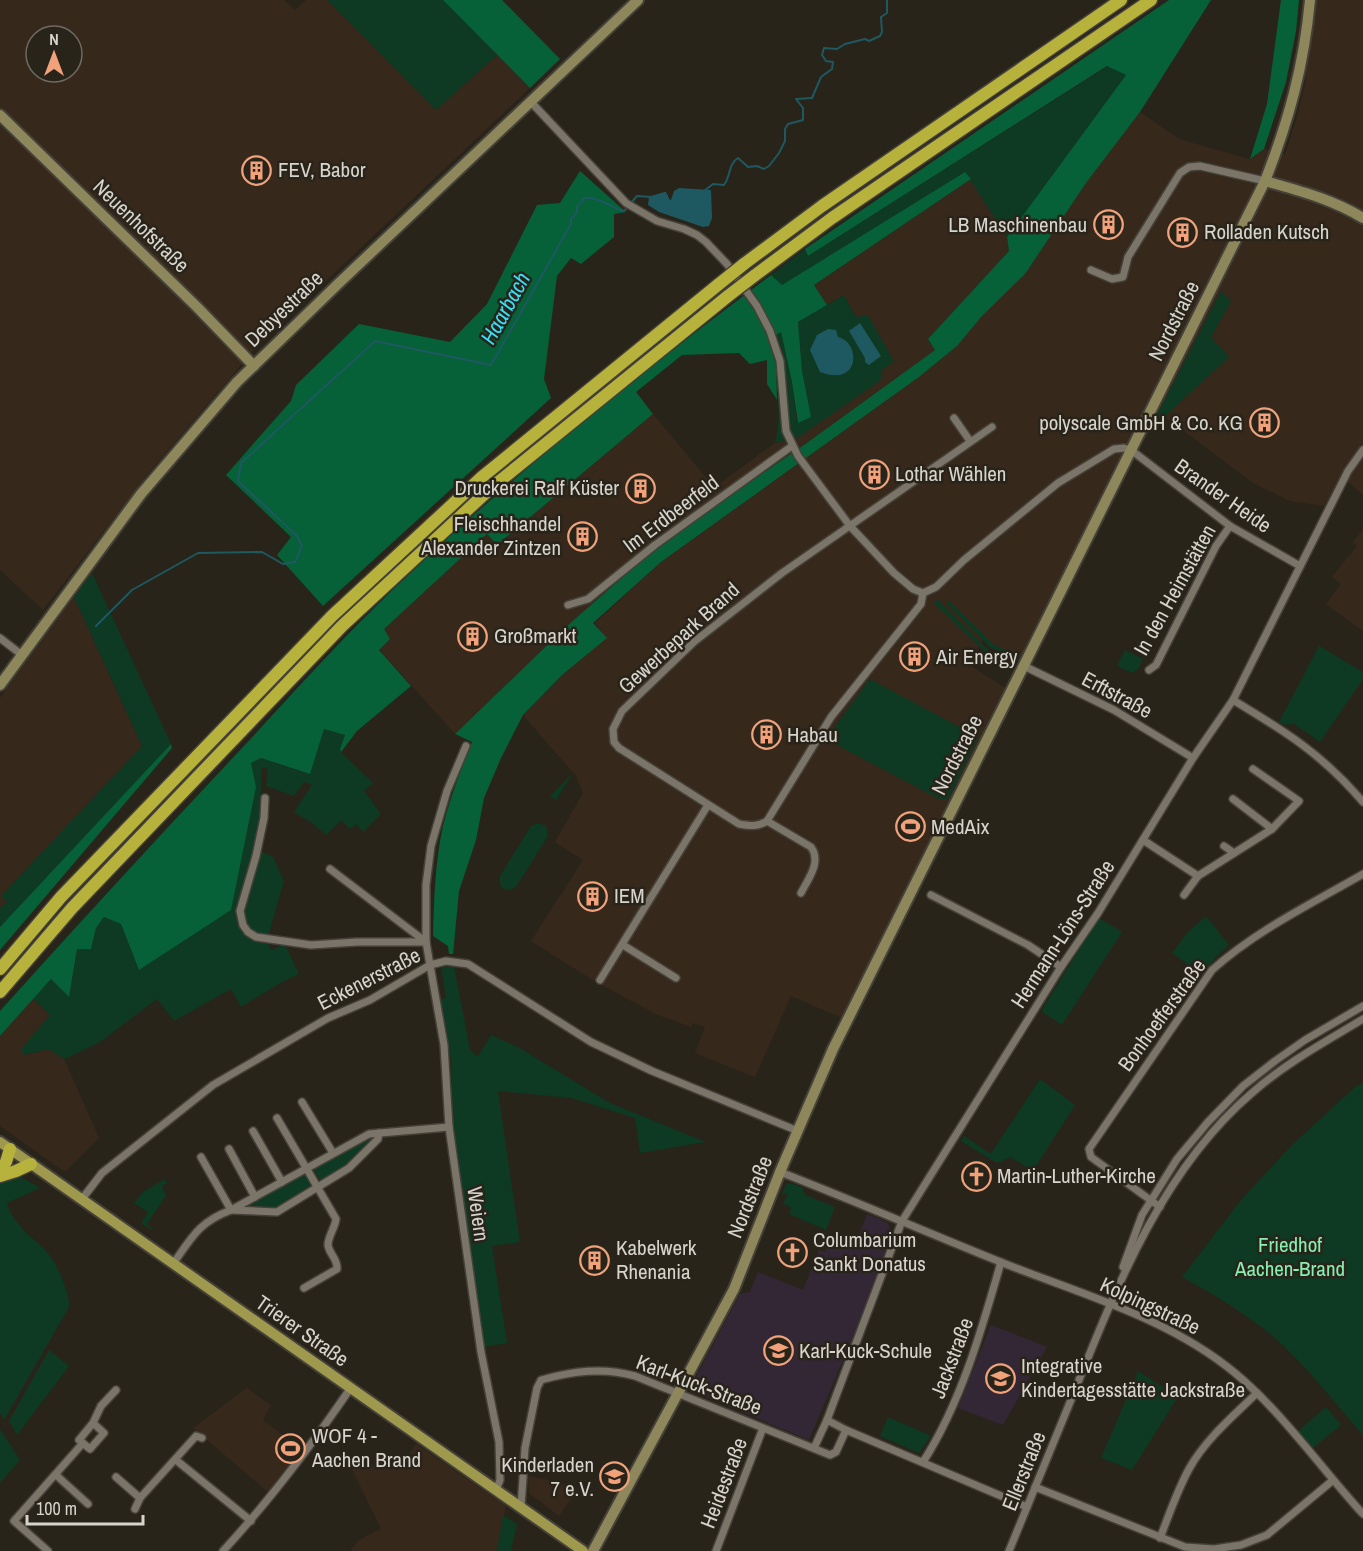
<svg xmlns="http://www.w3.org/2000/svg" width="1363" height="1551" viewBox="0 0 1363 1551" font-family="'Archivo Narrow',sans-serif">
<rect width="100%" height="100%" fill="#29241a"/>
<g fill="#37281c" fill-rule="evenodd">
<path d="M0 0H284L295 10 306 0H327L436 110 497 55 530 88 259 344 147 475 43 610 0 570ZM36 36H72V72H36Z"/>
<path d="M1314 0H1363V495L1341 476 1324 506 1290 501 1253 483 1156 410 1146 405 1019 661 983 639 968 664 1005 688 842 1018 791 996 755 1077 695 1053 705 1027 693 1023 691 1027 656 1014 596 982 531 941 583 860 555 842 583 793 576 776 523 715 562 675 606 638 595 623 661 562 919 377 957 346 1140 112 1179 139 1249 159 1264 149 1285 154 1297 117 1305 84Z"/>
<path d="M971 179 1007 237 1009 251 928 339 935 350 804 445 567 626 455 734 379 649 390 639 383 629 487 534 497 545 653 414 713 486 719 484 775 443 799 437 856 317 844 295 827 305 814 285Z"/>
<path d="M1363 529V631L1326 604 1341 584 1332 577 1357 546 1353 542Z"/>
<path d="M74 597 142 746 2 895 8 901 0 909V698Z"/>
<path d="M33 999 50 1015 25 1055 48 1049 64 1059 99 1138 65 1172 0 1126V1036Z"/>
<path d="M247 1388 271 1405 263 1420 302 1450 268 1492 193 1428Z"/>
<path d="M416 1444 506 1506 497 1551H350L359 1540 381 1529 352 1469 370 1460 373 1467 383 1462 397 1471Z"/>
<path d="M528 1476 559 1482 575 1493 559 1516 529 1493Z"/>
</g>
<g fill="#332735">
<path d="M867 1214 887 1222 891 1231 890 1236 863 1313 809 1440 689 1390 740 1294 750 1292 758 1272 803 1290 819 1250 825 1252 830 1239 853 1249Z"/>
<path d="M991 1325 1047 1347 1003 1425 958 1408Z"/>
</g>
<g fill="#0e3922">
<path d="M327 0H443L497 55 436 110Z"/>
<path d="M1108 66 1126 75 1007 237 965 172 782 286 771 275 805 249 808 256Z"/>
<path d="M1221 291 1231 301 1211 337 1229 357 1162 419H1155Z"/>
<path d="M844 295 856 317 868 315 894 362 882 370 881 380 799 437 775 443C783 412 776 370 769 339L781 332 792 382 797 423 811 417 802 371 798 322Z"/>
<path d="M92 573 171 744 0 927V909L7 901 1 896 142 746 74 597Z"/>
<path d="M937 599 988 650 1017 665 1016 668 986 653 934 603Z"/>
<path d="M949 601 993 644 1021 658 1019 661 990 647 946 603Z"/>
<path d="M1319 646 1363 672V679L1320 742 1294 724 1286 725 1279 722Z"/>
<path d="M1125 650 1143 659 1138 669 1133 673 1117 666Z"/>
<path d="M870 679 978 737 948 800H941L829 741 823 743Z"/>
<path d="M324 729 345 735 340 749 341 752 373 783 364 791 381 814 363 832 356 824 350 829 341 820 326 835 312 823 294 812 312 785 304 782 294 796 266 786 268 769 262 767 260 823 255 849 273 857 284 881 267 941 271 950 285 944 299 974 282 982 241 1007 231 989 174 1021 157 999 100 1042 67 1058 64 1059 48 1049 24 1055 21 1049 50 1015 33 999 51 979 69 997 77 949H91L96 928 104 917 121 924 139 970 256 787 250 763 260 758 309 774Z"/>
<path d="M573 773 556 800 550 796Z"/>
<path d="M538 823 546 826 548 836 516 887C510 891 504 891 500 885V876L531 826Z"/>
<path d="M1206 916 1229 945 1215 958 1202 975 1172 953 1187 933Z"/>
<path d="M1099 918 1122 932 1062 1025 1041 1011Z"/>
<path d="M454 966 470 1050 478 1056 491 1035 518 1047 610 1103 706 1142 640 1153 635 1118 571 1098 498 1091 520 1242 492 1246 507 1343 485 1347 453 1125 451 1060 440 999 446 998 441 967Z"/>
<path d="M1040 1079 1075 1105 1033 1171 1010 1157 1001 1162H995L961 1141 964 1136 991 1154Z"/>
<path d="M1363 1083V1435C1332 1400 1302 1359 1264 1329 1238 1309 1211 1293 1182 1277L1241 1200 1292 1145 1355 1087Z"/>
<path d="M370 1137 372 1140 347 1166 322 1182 313 1169Z"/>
<path d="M306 1173 314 1186 277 1210 246 1208Z"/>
<path d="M18 1175 40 1188 7 1203C13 1224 31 1236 46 1251 56 1261 70 1293 69 1307L4 1420 0 1413V1180Z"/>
<path d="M165 1179 167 1183 162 1186 166 1196 147 1224 153 1229H150L141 1223 148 1212 134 1203 144 1191Z"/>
<path d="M790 1183 802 1187 805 1195 835 1207 826 1230 789 1214 791 1207 783 1204 788 1193 781 1195 786 1185Z"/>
<path d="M49 1350 69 1366 17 1435 9 1421Z"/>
<path d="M1138 1371 1178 1397 1132 1470 1101 1458Z"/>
<path d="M1326 1407 1341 1425 1313 1448 1298 1431Z"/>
<path d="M888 1417 931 1436 919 1453 880 1436Z"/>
<path d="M0 1429 20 1460 0 1483Z"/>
<path d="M503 1515 517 1524 511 1551H497Z"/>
</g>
<g fill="#066038">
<path d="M443 0H502L560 59 530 88Z"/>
<path d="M1169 0H1211L1140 112 1086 183 1025 274 982 316 957 346 919 377 661 562 593 623 607 638 562 675 523 715 501 758 484 798 476 840 459 891 453 954H449L448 946 433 936C434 899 435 862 443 826 450 797 461 770 472 742L455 734 567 626 640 562 712 508 804 445 935 350 928 339 1009 251 1007 237 1126 75 1107 66 808 256 805 249Z"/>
<path d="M1281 0H1299L1296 31 1286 82 1264 149 1250 159 1267 104Z"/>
<path d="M580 171 626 212 614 214V237L581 264 571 258 557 276 544 379 551 398 323 606 277 555 291 537 226 475 291 401 296 385 359 324 450 342 487 304 537 205 560 203Z"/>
<path d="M965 172 971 179 814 285 827 305 798 322 802 371 811 417 798 423 792 382 781 332 769 339 776 366 777 400 767 384V360L750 364 739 353 682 355 636 392 653 414 497 545 487 534 384 629 390 639 379 650 411 686 357 731 341 752 340 749 345 735 324 729 310 774 261 758 251 763 256 787 231 910 139 970 121 924 104 917 96 928 91 949H77L69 997 51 979 0 1036V1011C80 922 161 834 244 746 284 703 323 659 365 617 491 492 630 381 771 275L782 285Z"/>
<path d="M171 744 172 748 0 950V927Z"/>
</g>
<g fill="#1e5861">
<path d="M679 188 711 190 712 218 709 226 703 227 659 212 648 205 649 197 666 192 669 200H671L674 191Z"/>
<path d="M860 323 881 356 869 365 865 362V358L849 331Z"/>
<path d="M828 329 836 330 838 337C860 341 862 388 820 372L810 350 817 335Z"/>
</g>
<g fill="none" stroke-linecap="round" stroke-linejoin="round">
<g stroke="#1e5861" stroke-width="2">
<path d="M704 191 713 184 724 185C731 176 728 164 738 158L748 167 757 166 764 169 769 166 779 153 785 141V129L788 124 803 120V108L796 99 812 98 821 77 832 69 833 62 826 61 822 55 824 48 837 49 845 44 865 39 869 41 880 36 882 32 881 17 887 13V0"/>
<path d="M96 626 132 590 198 553 262 552 283 564 295 562 302 546 297 536 238 481 241 463 375 341 491 365 571 224V219L577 212V206L582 202 583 198C596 196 611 206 622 211L625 210 637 196 651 197 665 193 670 202"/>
</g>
<defs>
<g id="street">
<path d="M530 101 626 203 657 221 684 229 697 235 706 242 727 264 757 306 770 331 780 361 786 431 798 456 850 526 894 573 913 589 923 593 936 587 964 560 1058 483 1114 449 1124 448 1131 450 1230 526 1300 566"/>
<path d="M1091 270 1112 279 1123 277 1128 257 1180 173 1189 167 1200 166 1265 181"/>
<path d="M954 418 970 441"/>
<path d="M923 593 921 604 831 717 767 821C758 827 750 826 739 824L619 748 614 742 613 729 622 711 695 641 782 573 992 427"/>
<path d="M568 605 588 599 655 545 792 446"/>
<path d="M0 638 22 655"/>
<path d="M1024 666 1114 710 1193 758"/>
<path d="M1149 670 1156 665 1216 546 1230 526"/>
<path d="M1233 700C1286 732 1322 754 1363 802"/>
<path d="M466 746 447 791 431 846 426 885V942L444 1045 449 1127 481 1352 499 1442 500 1480 496 1490"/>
<path d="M1253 769 1299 801 1272 829"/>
<path d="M265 798 264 818 256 856 240 911 243 925 248 932 256 937 311 945 357 942H426"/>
<path d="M767 821 811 847C822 862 808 879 801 893"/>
<path d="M1143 840 1198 876 1272 829 1233 799"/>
<path d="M1224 846 1234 853"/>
<path d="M330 869 426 942"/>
<path d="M931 895 1028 945 1061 967"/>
<path d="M1184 895 1198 876"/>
<path d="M623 945 676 978"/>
<path d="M600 980 708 805"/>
<path d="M302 1102 333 1153"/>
<path d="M277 1118 336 1219C335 1228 328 1236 328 1245 329 1254 338 1259 337 1269L304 1288"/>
<path d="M253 1131 282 1182"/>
<path d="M229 1149 255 1197"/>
<path d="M201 1157 231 1210 277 1212 349 1168 378 1139 379 1133"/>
<path d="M780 1172C855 1201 928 1233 1003 1263 1081 1294 1169 1318 1235 1373 1282 1412 1321 1468 1363 1514"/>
<path d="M82 1199 102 1173 213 1085 328 1018 370 1000 430 965 446 961 468 964 591 1042 652 1071 798 1131"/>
<path d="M1160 1207 1091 1157 1089 1149 1212 970C1257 930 1311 904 1363 874"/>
<path d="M173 1264C192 1237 199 1222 231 1210L369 1134 449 1127"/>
<path d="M1123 1267 1142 1215 1177 1159 1208 1122 1243 1086 1275 1061 1305 1040 1363 1006"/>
<path d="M827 1420 846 1430"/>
<path d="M93 1423 104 1433 90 1449 79 1440 93 1423 101 1406 116 1390"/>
<path d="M814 1448 827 1420 902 1221 1061 967 1098 913 1193 758 1233 700 1348 471 1363 450"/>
<path d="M176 1460 251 1521"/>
<path d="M923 1462C961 1403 982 1329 1001 1262"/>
<path d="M56 1475 88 1504"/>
<path d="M116 1477 140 1498"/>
<path d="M1035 1487 1185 1547 1214 1549 1241 1545 1267 1535 1332 1481"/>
<path d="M521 1507 525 1448 537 1388 541 1380C573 1371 602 1367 635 1376L830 1455 836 1452 846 1430 1027 1507"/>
<path d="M135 1509 140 1498 196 1436 202 1438"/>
<path d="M1160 1538C1169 1515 1177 1491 1189 1469 1205 1440 1233 1416 1257 1393"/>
<path d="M48 1551 14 1521 83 1443"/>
<path d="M223 1551C270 1500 311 1446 350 1389"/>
<path d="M716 1551 763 1428"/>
<path d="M1009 1551C1030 1499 1052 1447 1073 1395 1116 1288 1162 1169 1253 1092 1286 1063 1325 1042 1363 1019"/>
</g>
<g id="secondary">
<path d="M0 115 197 307 254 366"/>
<path d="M1265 181C1300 191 1332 199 1363 218"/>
<path d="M0 685 141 494 237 382 339 283 638 0"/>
<path d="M593 1551 734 1289 780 1172 833 1049 1265 181C1289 120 1304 65 1310 0"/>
</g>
<path id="primary" d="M0 1142 583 1551"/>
<g id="highway">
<path d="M744 264 822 206 1121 0"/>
<path d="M754 276 832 218 1151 0"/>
<path d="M0 969 61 897 332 616 482 477 719 284"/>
<path d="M0 992 72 908 342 626 491 488 728 296"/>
<path d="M0 1170 6 1162 10 1149"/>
<path d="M0 1176 16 1171 31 1164"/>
</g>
</defs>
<use href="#street" stroke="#454139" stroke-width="10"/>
<use href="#secondary" stroke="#454139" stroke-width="14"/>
<use href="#primary" stroke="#454139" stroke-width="14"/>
<use href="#highway" stroke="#454139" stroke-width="15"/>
<use href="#street" stroke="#7b7468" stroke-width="7"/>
<use href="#secondary" stroke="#8d875b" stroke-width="10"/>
<use href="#primary" stroke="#9f994e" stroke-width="10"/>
<use href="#highway" stroke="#b7b23c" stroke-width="12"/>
<defs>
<g id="highway-bridge">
<path d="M719 284 744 264"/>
<path d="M728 296 754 276"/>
</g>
</defs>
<use href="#highway-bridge" stroke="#454139" stroke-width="15" stroke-linecap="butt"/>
<use href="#highway-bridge" stroke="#b7b23c" stroke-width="12"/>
</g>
<defs>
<symbol id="building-ring" viewBox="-11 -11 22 22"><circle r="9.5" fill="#29241a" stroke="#f1a27b" stroke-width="1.5"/><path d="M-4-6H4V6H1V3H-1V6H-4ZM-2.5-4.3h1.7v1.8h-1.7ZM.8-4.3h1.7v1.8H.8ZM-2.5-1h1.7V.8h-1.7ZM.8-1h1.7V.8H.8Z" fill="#f1a27b"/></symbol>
<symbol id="stadium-ring" viewBox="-11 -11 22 22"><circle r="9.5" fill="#29241a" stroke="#f1a27b" stroke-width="1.5"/><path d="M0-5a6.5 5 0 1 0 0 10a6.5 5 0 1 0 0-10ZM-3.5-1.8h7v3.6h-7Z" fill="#f1a27b"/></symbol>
<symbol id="church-ring" viewBox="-11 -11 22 22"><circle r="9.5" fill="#29241a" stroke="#f1a27b" stroke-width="1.5"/><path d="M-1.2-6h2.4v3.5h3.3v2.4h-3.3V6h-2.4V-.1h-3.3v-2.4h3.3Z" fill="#f1a27b"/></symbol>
<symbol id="school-ring" viewBox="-11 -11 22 22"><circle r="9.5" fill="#29241a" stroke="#f1a27b" stroke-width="1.5"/><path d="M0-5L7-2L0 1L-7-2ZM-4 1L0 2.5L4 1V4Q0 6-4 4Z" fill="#f1a27b"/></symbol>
</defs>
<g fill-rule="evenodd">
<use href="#building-ring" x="240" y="154" width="33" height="33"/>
<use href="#building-ring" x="1092" y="208" width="33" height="33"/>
<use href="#building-ring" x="1166" y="216" width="33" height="33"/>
<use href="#building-ring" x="1248" y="406" width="33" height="33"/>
<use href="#building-ring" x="858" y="458" width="33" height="33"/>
<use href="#building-ring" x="624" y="472" width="33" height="33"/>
<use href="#building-ring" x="566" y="520" width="33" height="33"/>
<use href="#building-ring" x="456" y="620" width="33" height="33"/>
<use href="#building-ring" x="898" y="640" width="33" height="33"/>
<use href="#building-ring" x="750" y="718" width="33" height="33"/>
<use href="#stadium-ring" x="894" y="810" width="33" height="33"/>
<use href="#building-ring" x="576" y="880" width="33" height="33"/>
<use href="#church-ring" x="960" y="1160" width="33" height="33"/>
<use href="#church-ring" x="776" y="1236" width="33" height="33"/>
<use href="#building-ring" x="578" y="1244" width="33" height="33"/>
<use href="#school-ring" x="762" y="1334" width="33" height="33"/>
<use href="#school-ring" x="984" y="1362" width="33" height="33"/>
<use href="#stadium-ring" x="274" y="1432" width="33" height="33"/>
<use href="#school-ring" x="598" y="1460" width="33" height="33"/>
</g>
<g text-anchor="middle" stroke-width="5" stroke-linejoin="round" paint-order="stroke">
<g font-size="21" fill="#d7d4cd" stroke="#29241a" text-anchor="start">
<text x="278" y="177">FEV, Babor</text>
<text x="1087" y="232" text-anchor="end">LB Maschinenbau</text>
<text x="1204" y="239">Rolladen Kutsch</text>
<text x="1243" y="430" text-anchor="end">polyscale GmbH &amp; Co. KG</text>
<text x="895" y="481">Lothar Wählen</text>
<text x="619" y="495" text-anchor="end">Druckerei Ralf Küster</text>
<text x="561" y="531" text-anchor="end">Fleischhandel<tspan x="561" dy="24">Alexander Zintzen</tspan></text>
<text x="494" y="643">Großmarkt</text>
<text x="936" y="664">Air Energy</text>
<text x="787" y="742">Habau</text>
<text x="931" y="834">MedAix</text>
<text x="614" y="903">IEM</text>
<text x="997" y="1183">Martin-Luther-Kirche</text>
<text x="813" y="1247">Columbarium<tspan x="813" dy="24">Sankt Donatus</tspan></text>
<text x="616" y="1255">Kabelwerk<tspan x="616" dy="24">Rhenania</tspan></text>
<text x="799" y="1358">Karl-Kuck-Schule</text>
<text x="1021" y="1373">Integrative<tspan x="1021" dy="24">Kindertagesstätte Jackstraße</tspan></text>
<text x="312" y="1443">WOF 4 -<tspan x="312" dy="24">Aachen Brand</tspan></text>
<text x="594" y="1472" text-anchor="end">Kinderladen<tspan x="594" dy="24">7 e.V.</tspan></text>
</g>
<g font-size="21" fill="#d7d4cd" stroke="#29241a">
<text transform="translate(141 226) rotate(44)" y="7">Neuenhofstraße</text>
<text transform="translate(284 309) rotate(-44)" y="7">Debyestraße</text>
<text transform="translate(1174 321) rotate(-63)" y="7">Nordstraße</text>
<text transform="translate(1223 496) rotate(35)" y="7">Brander Heide</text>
<text transform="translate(671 514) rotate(-37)" y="7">Im Erdbeerfeld</text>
<text transform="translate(1175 590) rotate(-61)" y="7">In den Heimstätten</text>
<text transform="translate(679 638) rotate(-42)" y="7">Gewerbepark Brand</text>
<text transform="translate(1117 695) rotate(28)" y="7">Erftstraße</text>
<text transform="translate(957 755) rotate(-63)" y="7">Nordstraße</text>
<text transform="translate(1063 934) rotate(-57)" y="7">Hermann-Löns-Straße</text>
<text transform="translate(369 979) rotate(-27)" y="7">Eckenerstraße</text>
<text transform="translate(1162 1015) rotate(-54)" y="7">Bonhoefferstraße</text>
<text transform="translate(750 1197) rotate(-68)" y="7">Nordstraße</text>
<text transform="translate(478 1214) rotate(82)" y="7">Weiern</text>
<text transform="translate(1150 1306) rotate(25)" y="7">Kolpingstraße</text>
<text transform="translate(302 1331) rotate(35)" y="7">Trierer Straße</text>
<text transform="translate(952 1358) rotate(-69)" y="7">Jackstraße</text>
<text transform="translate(699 1385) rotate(21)" y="7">Karl-Kuck-Straße</text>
<text transform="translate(1024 1471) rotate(-68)" y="7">Ellerstraße</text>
<text transform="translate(724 1483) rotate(-69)" y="7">Heidestraße</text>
</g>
<g font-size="21" fill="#86efb1" stroke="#29241a">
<text x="1290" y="1252">Friedhof<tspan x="1290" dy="24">Aachen-Brand</tspan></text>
</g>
<g font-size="22" font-style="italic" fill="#39ddf4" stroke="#29241a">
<text transform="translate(505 308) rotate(-61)" y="8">Haarbach</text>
</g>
</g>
<g transform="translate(54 54)"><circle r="28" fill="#29241a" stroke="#6f6a62" stroke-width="1.5"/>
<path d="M0-4.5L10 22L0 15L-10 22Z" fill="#f1a27b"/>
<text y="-9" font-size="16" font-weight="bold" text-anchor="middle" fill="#d7d4cd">N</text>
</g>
<path d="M27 1515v9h116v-9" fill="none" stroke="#d7d4cd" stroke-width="3"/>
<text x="36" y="1515" font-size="18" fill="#d7d4cd" stroke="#29241a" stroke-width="4.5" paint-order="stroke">100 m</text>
</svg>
